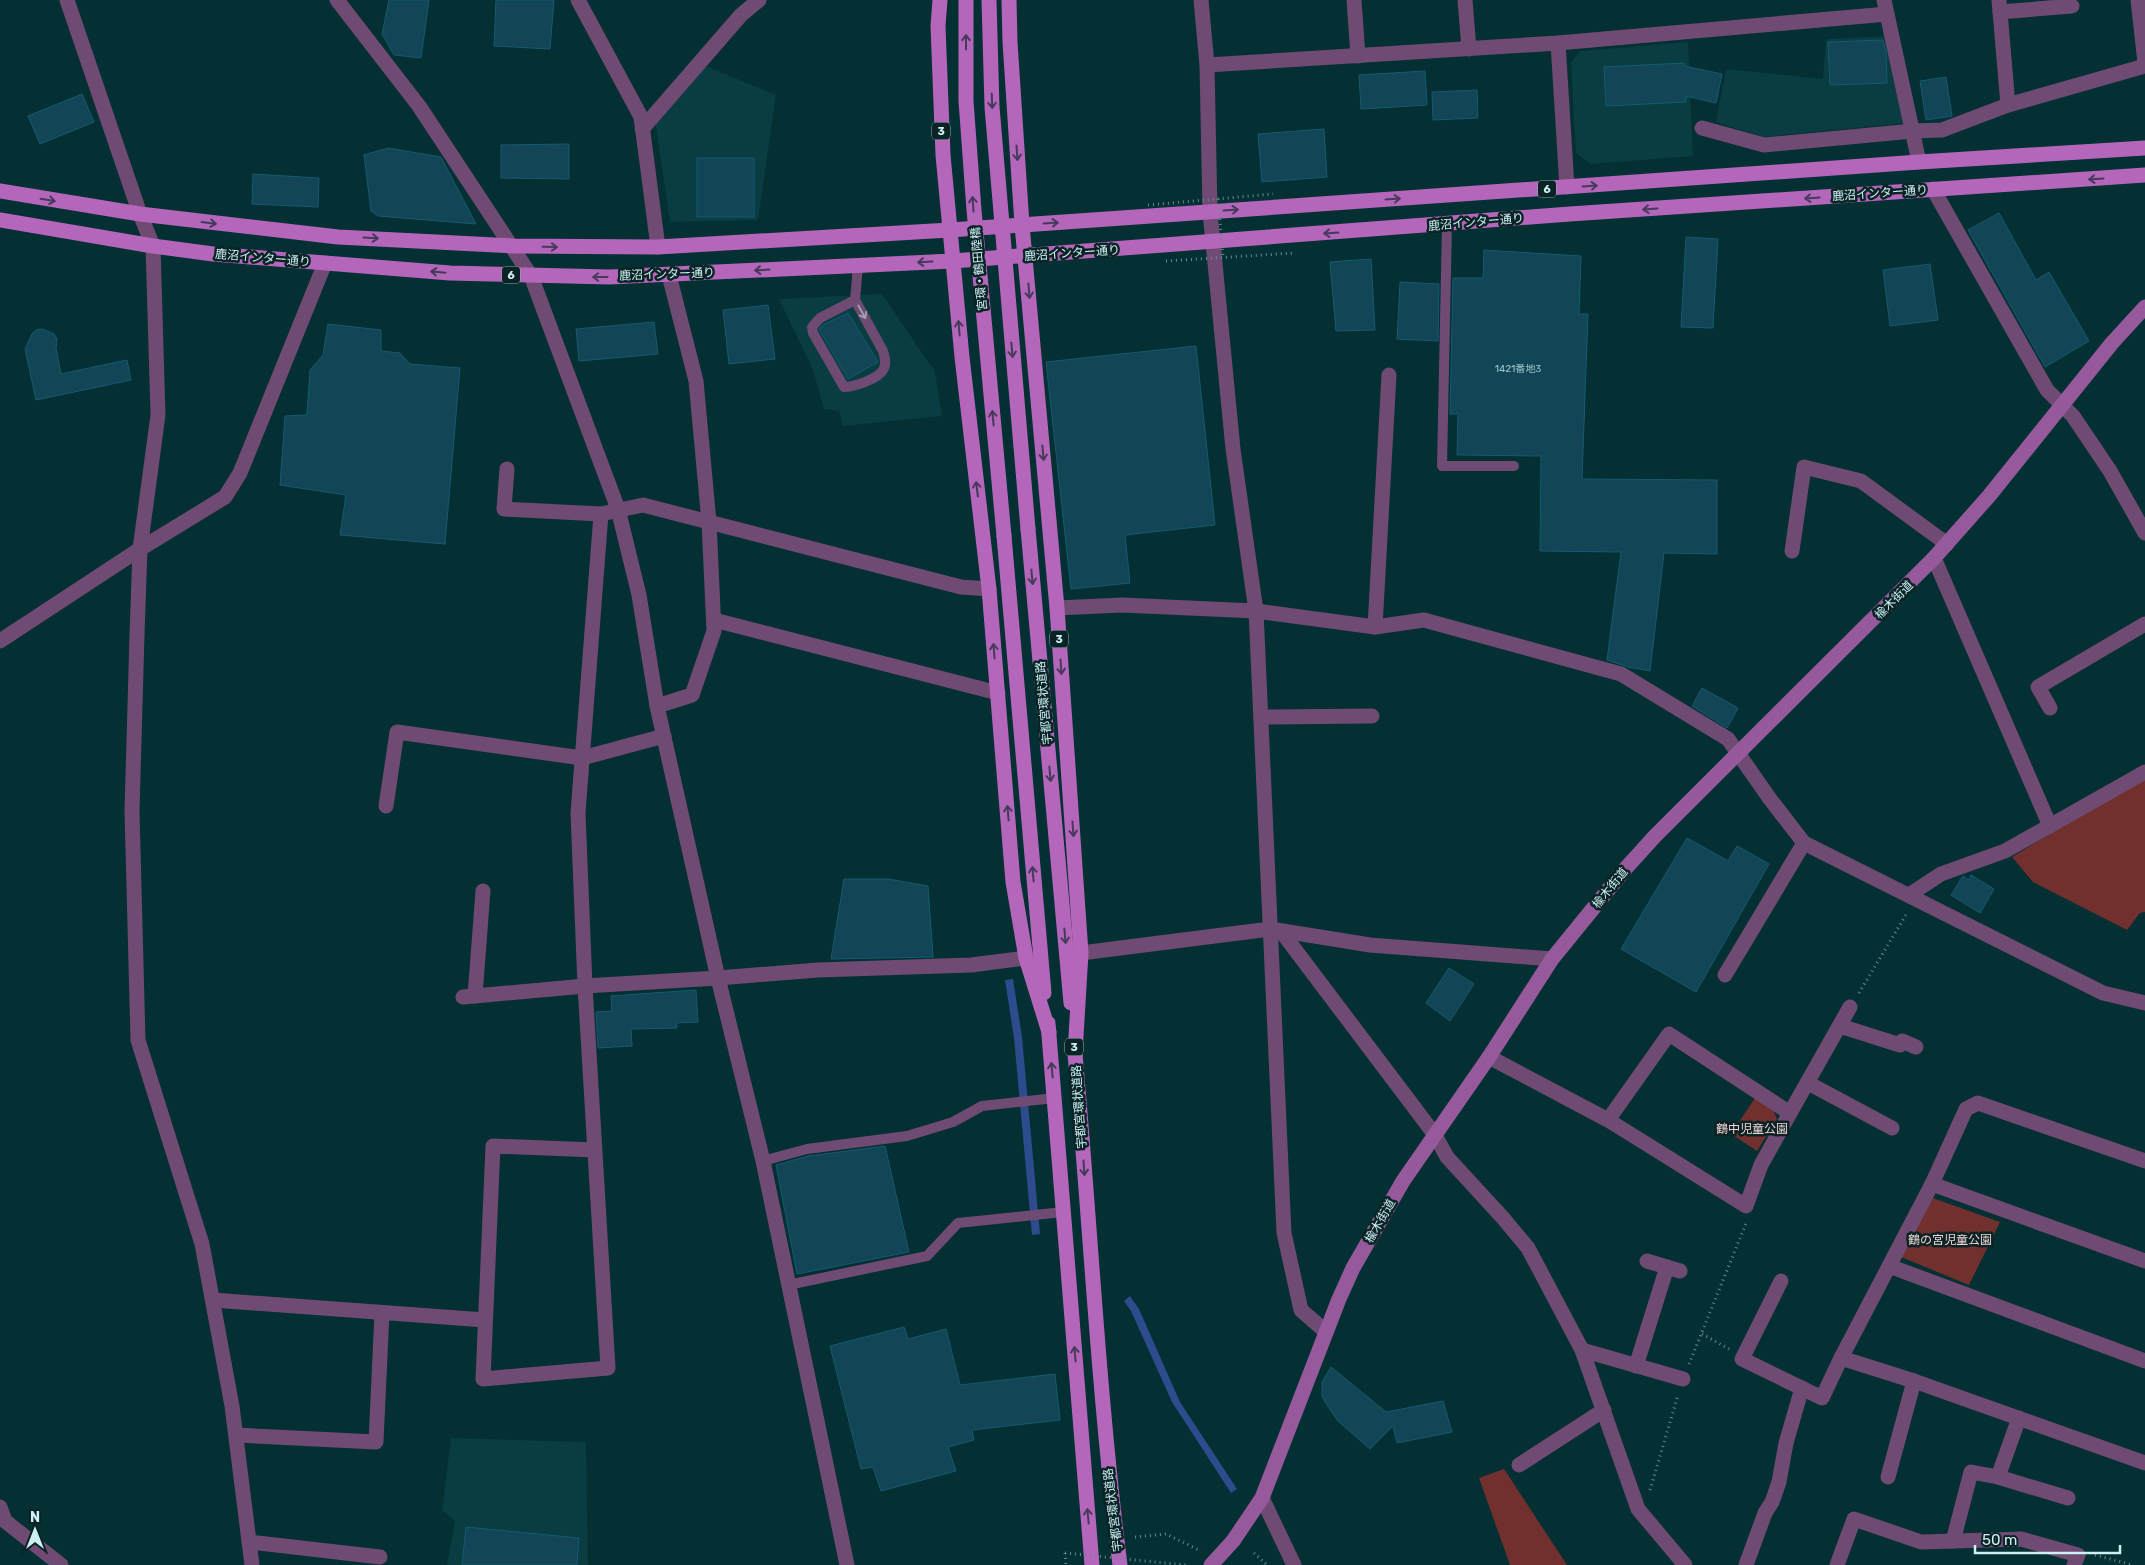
<svg xmlns="http://www.w3.org/2000/svg" width="2145" height="1565" viewBox="0 0 2145 1565" font-family="Rubik,'Noto Sans JP',sans-serif">
<rect width="100%" height="100%" fill="#042f33"/>
<g fill="#093d41">
<path d="M1889 36 1906 123 1763 137 1716 122 1726 69 1823 79 1826 39Z"/>
<path d="M1688 42 1693 156 1591 164 1576 153 1571 63 1580 51Z"/>
<path d="M703 65 776 95 758 220 670 222 655 120Z"/>
<path d="M882 294 935 372 942 416 843 426 839 411 824 409 813 370 779 299Z"/>
<path d="M451 1438 586 1442 588 1565H447L455 1521 442 1510Z"/>
</g>
<g fill="#71302e">
<path d="M2145 777V912L2140 913 2127 930 2033 882 2012 857Z"/>
<path d="M1755 1098 1773 1110 1777 1119 1757 1151 1731 1134Z"/>
<path d="M1930 1197 2000 1222 1969 1285 1901 1257Z"/>
<path d="M1504 1469 1567 1565H1510L1479 1478Z"/>
</g>
<g fill="#2d4b8d">
<path d="M1013 979 1022 1037 1040 1234 1032 1235 1014 1038 1005 980Z"/>
<path d="M1130 1296 1139 1309 1180 1402 1237 1489 1231 1493 1172 1402 1131 1311 1124 1301Z"/>
</g>
<g fill="#124556" stroke="#155b71">
<path d="M389 0H429L421 58 394 55 382 34Z"/>
<path d="M496 0H554L550 49 494 46Z"/>
<path d="M1883 40 1886 52 1887 83 1830 85 1828 42Z"/>
<path d="M1684 63V66L1722 74 1716 103 1686 96V102L1606 106 1604 67Z"/>
<path d="M1425 71 1427 105 1361 109 1359 75Z"/>
<path d="M1946 77 1952 116 1926 120 1920 81Z"/>
<path d="M1477 90 1478 118 1433 120 1432 92Z"/>
<path d="M82 94 94 122 40 144 28 116Z"/>
<path d="M1324 129 1327 177 1262 182 1258 134Z"/>
<path d="M569 144V179L501 178V145Z"/>
<path d="M388 148 441 157 476 224 378 216 371 211 364 155Z"/>
<rect x="697" y="158" width="57" height="59"/>
<path d="M253 174 319 178 318 207 252 204Z"/>
<path d="M1999 213 2036 280 2049 272 2089 341 2045 367 1968 230Z"/>
<path d="M1686 237 1718 239 1713 328 1681 327Z"/>
<path d="M1484 250 1581 256 1579 314H1588L1582 479 1717 480V554L1664 553 1650 671 1628 667 1607 660 1621 552 1540 551 1541 456 1457 455 1458 414H1450L1453 278H1483Z"/>
<path d="M1371 259 1375 330 1336 331 1330 262Z"/>
<path d="M1930 264 1938 320 1890 326 1883 270Z"/>
<path d="M1400 282 1439 284 1438 341 1397 339Z"/>
<path d="M768 305 775 359 729 364 723 310Z"/>
<path d="M848 313 878 362 848 379 819 329 823 325Z"/>
<path d="M654 322 658 354 579 361 576 329Z"/>
<path d="M328 324 381 330V351L400 353 410 364 460 368 445 544 340 535 346 495 280 485 285 416 307 415 310 370 323 355Z"/>
<path d="M43 329 54 334 57 339 56 348 61 374 127 360 131 380 36 400 25 349 32 334 36 330Z"/>
<path d="M1196 346 1215 525 1125 535 1130 583 1071 589 1046 362Z"/>
<path d="M1702 688 1738 708 1727 728 1692 706Z"/>
<path d="M1687 838 1728 861 1737 846 1769 864 1696 992 1621 949Z"/>
<path d="M1971 875 1994 889 1980 913 1951 895 1963 876 1969 880Z"/>
<path d="M844 879H888L928 886 933 957 831 959Z"/>
<path d="M1449 968 1474 984 1450 1021 1426 1003Z"/>
<path d="M696 990 698 1022 676 1023 677 1028 631 1029 632 1046 598 1048 596 1012 612 1011 611 996Z"/>
<path d="M885 1146 909 1252 797 1274 776 1165 808 1156Z"/>
<path d="M904 1327 908 1339 946 1329 960 1385 1055 1374 1060 1420 972 1430 974 1440 948 1447 956 1471 881 1491 873 1467 861 1469 830 1346Z"/>
<path d="M1331 1367 1386 1412 1443 1401 1452 1432 1397 1443 1393 1426 1370 1449 1338 1421 1325 1402 1322 1396V1382Z"/>
<path d="M466 1527 579 1538 577 1565H462Z"/>
</g>
<g fill="none" stroke-linecap="round" stroke-linejoin="round">
<g stroke="#648c90" stroke-width="3" stroke-dasharray="1 4" stroke-linecap="butt">
<path d="M1859 993 1907 913"/>
<path d="M1702 1334 1729 1349"/>
<path d="M1689 1364 1747 1221"/>
<path d="M1650 1490 1678 1395"/>
<path d="M1135 1537 1166 1534 1201 1551"/>
<path d="M1065 1553 1066 1565"/>
<path d="M1254 1553 1267 1565"/>
<path d="M2095 1555 2133 1565"/>
</g>
<g stroke="#6f4a72" stroke-width="10">
<path d="M1447 224 1442 466H1514"/>
<path d="M855 300 820 318 812 327 813 333 844 387C854 387 878 379 883 370 887 364 885 357 883 351L855 300 858 266"/>
<path d="M763 1161 807 1149 907 1136 953 1122 982 1106 1054 1098"/>
<path d="M788 1285 927 1256 958 1223 1063 1212"/>
</g>
<g stroke="#6f4a72" stroke-width="15">
<path d="M67 0 140 214 153 246 158 415 140 549 137 635 132 811 138 1040 202 1244 232 1406 252 1565"/>
<path d="M337 0 419 106 531 276 618 509 639 595 657 706 718 978 763 1161 847 1565"/>
<path d="M578 0 641 117 658 247"/>
<path d="M1201 0 1207 65 1210 212 1233 449 1256 611 1284 1233 1301 1310 1325 1331"/>
<path d="M1354 0 1358 56"/>
<path d="M1465 0 1469 49"/>
<path d="M1884 0 1919 162"/>
<path d="M1999 0 2008 105"/>
<path d="M2138 0 2145 63"/>
<path d="M2000 12 2072 6"/>
<path d="M1558 43 1567 187"/>
<path d="M1207 65 1558 43 1887 14"/>
<path d="M1702 128 1764 145 1913 131 1942 130 2008 105 2145 66"/>
<path d="M642 129 741 15 759 0"/>
<path d="M1933 189 2047 390 2073 416 2110 471 2145 533"/>
<path d="M507 469 504 509 601 514 643 505 961 587 989 589"/>
<path d="M1792 551 1804 467 1861 481 1947 544"/>
<path d="M1934 558 2050 826"/>
<path d="M1057 608 1122 605 1256 611 1375 627 1424 620 1621 674 1728 739 1770 799 1804 843 2103 993 2145 1003"/>
<path d="M714 620 998 693"/>
<path d="M1375 627 1389 375"/>
<path d="M0 641 140 549 225 497 240 473 325 263"/>
<path d="M657 706 692 695 714 631 709 522 696 381 669 275"/>
<path d="M2050 708 2038 687 2145 624"/>
<path d="M1261 717 1372 716"/>
<path d="M386 806 397 732 582 758 664 736"/>
<path d="M1909 895 1941 874 2005 851 2145 772"/>
<path d="M1281 931 1435 1135 1447 1157 1503 1218 1528 1248 1582 1350 1638 1509 1685 1565"/>
<path d="M1081 953 1270 929 1370 945 1552 959"/>
<path d="M1725 975 1804 843"/>
<path d="M475 996 483 891"/>
<path d="M463 997 585 986 718 978 818 970 971 965 1026 958"/>
<path d="M1840 1026 1900 1045 1902 1041 1916 1047"/>
<path d="M1489 1057 1608 1120 1746 1206 1761 1165 1790 1113 1669 1034 1608 1120"/>
<path d="M1808 1083 1892 1128"/>
<path d="M1790 1113 1850 1007"/>
<path d="M595 1150 493 1146 483 1379 608 1368 585 986 578 813 601 514"/>
<path d="M1932 1184 2145 1261"/>
<path d="M1647 1261 1680 1271"/>
<path d="M1889 1266 2145 1361"/>
<path d="M1781 1281 1742 1359 1822 1398 1841 1358 1932 1184 1966 1109 1978 1103 2145 1161"/>
<path d="M213 1300 485 1320"/>
<path d="M1582 1350 1683 1379"/>
<path d="M1841 1358 1914 1381 2145 1463"/>
<path d="M1636 1366 1667 1267"/>
<path d="M236 1435 376 1442 382 1313"/>
<path d="M1519 1465 1604 1410"/>
<path d="M1888 1477 1914 1381"/>
<path d="M1998 1477 2019 1418"/>
<path d="M1262 1498 1294 1565"/>
<path d="M0 1507 5 1521 61 1565"/>
<path d="M1953 1541 1971 1472 1998 1477 2068 1498"/>
<path d="M249 1542 380 1557"/>
<path d="M1746 1565 1765 1513 1772 1502 1779 1482 1786 1443 1802 1388"/>
<path d="M1837 1565 1854 1519 1921 1542 2021 1539 2078 1555 2074 1565"/>
</g>
<path stroke="#965a9c" stroke-width="15" d="M1211 1565 1233 1541 1262 1498 1339 1299 1353 1268 1403 1181 1489 1057 1552 959 1626 868 1655 836 1934 558 1989 496 2112 343 2145 307"/>
<g stroke="#b466bb" stroke-width="15">
<path d="M940 0 938 26 943 155 962 357 989 589 1013 882 1026 958 1049 1032"/>
<path d="M1009 0 1010 42 1022 225 1057 608 1081 953 1075 1053"/>
<path d="M0 191 140 214 338 237 513 246 658 247 950 230 1919 162 2145 148"/>
<path d="M0 220 153 246 213 254 450 273 609 277 953 261 1570 214 2145 175"/>
<path d="M1028 529 1071 1003"/>
<path d="M1004 536 1044 993"/>
<path d="M1048 1023 1092 1565"/>
<path d="M1074 1043C1090 1217 1098 1392 1120 1565"/>
</g>
<g stroke="#648c90" stroke-width="3" stroke-dasharray="1 4" stroke-linecap="butt">
<path d="M1218 199 1223 257"/>
<path d="M1148 205 1273 194"/>
<path d="M1166 261 1294 253"/>
<path d="M1065 1553 1186 1565"/>
</g>
<g stroke="#b466bb" stroke-width="15">
<path d="M966 0V101L974 210 1004 536"/>
<path d="M989 0 992 107 1028 529"/>
</g>
</g>
<defs><path id="oneway-shaft" d="M-6 0H5M1.5-3L5.5 0L1.5 3" fill="none" stroke-width="1.6" stroke-linecap="round" stroke-linejoin="round" transform="scale(1.25)"/></defs>
<g stroke="#463a5a">
<use href="#oneway-shaft" transform="translate(966 42) rotate(-90)"/>
<use href="#oneway-shaft" transform="translate(992 101) rotate(88)"/>
<use href="#oneway-shaft" transform="translate(1017 153) rotate(86)"/>
<use href="#oneway-shaft" transform="translate(2096 179) rotate(176)"/>
<use href="#oneway-shaft" transform="translate(1590 186) rotate(-4)"/>
<use href="#oneway-shaft" transform="translate(1812 198) rotate(176)"/>
<use href="#oneway-shaft" transform="translate(1393 199) rotate(-4)"/>
<use href="#oneway-shaft" transform="translate(48 200) rotate(9)"/>
<use href="#oneway-shaft" transform="translate(973 204) rotate(-94)"/>
<use href="#oneway-shaft" transform="translate(1650 209) rotate(176)"/>
<use href="#oneway-shaft" transform="translate(1231 210) rotate(-4)"/>
<use href="#oneway-shaft" transform="translate(209 223) rotate(7)"/>
<use href="#oneway-shaft" transform="translate(1051 223) rotate(-4)"/>
<use href="#oneway-shaft" transform="translate(1331 233) rotate(176)"/>
<use href="#oneway-shaft" transform="translate(371 238) rotate(3)"/>
<use href="#oneway-shaft" transform="translate(550 247) rotate(1)"/>
<use href="#oneway-shaft" transform="translate(925 262) rotate(177)"/>
<use href="#oneway-shaft" transform="translate(762 270) rotate(177)"/>
<use href="#oneway-shaft" transform="translate(438 272) rotate(-175)"/>
<use href="#oneway-shaft" transform="translate(600 277) rotate(-180)"/>
<use href="#oneway-shaft" transform="translate(1029 291) rotate(85)"/>
<use href="#oneway-shaft" transform="translate(959 328) rotate(-95)"/>
<use href="#oneway-shaft" transform="translate(1012 350) rotate(85)"/>
<use href="#oneway-shaft" transform="translate(993 418) rotate(-95)"/>
<use href="#oneway-shaft" transform="translate(1043 453) rotate(85)"/>
<use href="#oneway-shaft" transform="translate(977 489) rotate(-97)"/>
<use href="#oneway-shaft" transform="translate(1032 577) rotate(85)"/>
<use href="#oneway-shaft" transform="translate(994 651) rotate(-95)"/>
<use href="#oneway-shaft" transform="translate(1061 667) rotate(86)"/>
<use href="#oneway-shaft" transform="translate(1050 774) rotate(85)"/>
<use href="#oneway-shaft" transform="translate(1008 813) rotate(-95)"/>
<use href="#oneway-shaft" transform="translate(1073 829) rotate(86)"/>
<use href="#oneway-shaft" transform="translate(1033 874) rotate(-95)"/>
<use href="#oneway-shaft" transform="translate(1065 936) rotate(85)"/>
<use href="#oneway-shaft" transform="translate(1052 1070) rotate(-95)"/>
<use href="#oneway-shaft" transform="translate(1084 1168) rotate(86)"/>
<use href="#oneway-shaft" transform="translate(1075 1354) rotate(-95)"/>
<use href="#oneway-shaft" transform="translate(1088 1516) rotate(-95)"/>
</g>
<use stroke="#9e9db2" href="#oneway-shaft" transform="translate(862 312) rotate(61)"/>
<g text-anchor="middle" stroke-width="5" stroke-linejoin="round" paint-order="stroke">
<g font-size="10" fill="#9ec5cc">
<text x="1518" y="372">1421番地3</text>
</g>
<g fill="#0b2325" stroke="#92b2b5" stroke-width="1">
<rect x="932" y="122.5" width="18" height="17" rx="4"/>
<rect x="1538" y="180.5" width="18" height="17" rx="4"/>
<rect x="502" y="266.5" width="18" height="17" rx="4"/>
<rect x="1050" y="630.5" width="18" height="17" rx="4"/>
<rect x="1065" y="1038.5" width="18" height="17" rx="4"/>
</g>
<g font-size="11" font-weight="bold" fill="#ccf0f3">
<text x="941" y="135">3</text>
<text x="1547" y="193">6</text>
<text x="511" y="279">6</text>
<text x="1059" y="643">3</text>
<text x="1074" y="1051">3</text>
</g>
<g font-size="12" fill="#ccf0f3" stroke="#0b2325">
<text transform="translate(1880 193) rotate(-4)" y="4">鹿沼インター通り</text>
<text transform="translate(1476 222) rotate(-5)" y="4">鹿沼インター通り</text>
<text transform="translate(1072 253) rotate(-4)" y="4">鹿沼インター通り</text>
<text transform="translate(263 258) rotate(5)" y="4">鹿沼インター通り</text>
<text transform="translate(979 269) rotate(-95)" y="4">宮環・鶴田陸橋</text>
<text transform="translate(667 274) rotate(-2)" y="4">鹿沼インター通り</text>
<text transform="translate(1894 600) rotate(-45)" y="4">楡木街道</text>
<text transform="translate(1044 703) rotate(-95)" y="4">宇都宮環状道路</text>
<text transform="translate(1610 888) rotate(-51)" y="4">楡木街道</text>
<text transform="translate(1079 1107) rotate(-94)" y="4">宇都宮環状道路</text>
<text transform="translate(1380 1221) rotate(-60)" y="4">楡木街道</text>
<text transform="translate(1113 1510) rotate(-97)" y="4">宇都宮環状道路</text>
</g>
<g font-size="12" fill="#efd5d3" stroke="#0b2325">
<text x="1752" y="1133">鶴中児童公園</text>
<text x="1950" y="1244">鶴の宮児童公園</text>
</g>
</g>
<g transform="translate(35 1530)" stroke="#0b2325" stroke-width="4" paint-order="stroke">
<path d="M0-4L9 19L0 12L-9 19Z" fill="#ccf0f3"/>
<text y="-8" font-size="14" font-weight="bold" text-anchor="middle" fill="#ccf0f3">N</text>
</g>
<path d="M1975 1545v8h145v-8" fill="none" stroke="#ccf0f3" stroke-width="2.5"/>
<text x="1982" y="1545" font-size="15" fill="#ccf0f3" stroke="#0b2325" stroke-width="4" paint-order="stroke">50 m</text>
</svg>
